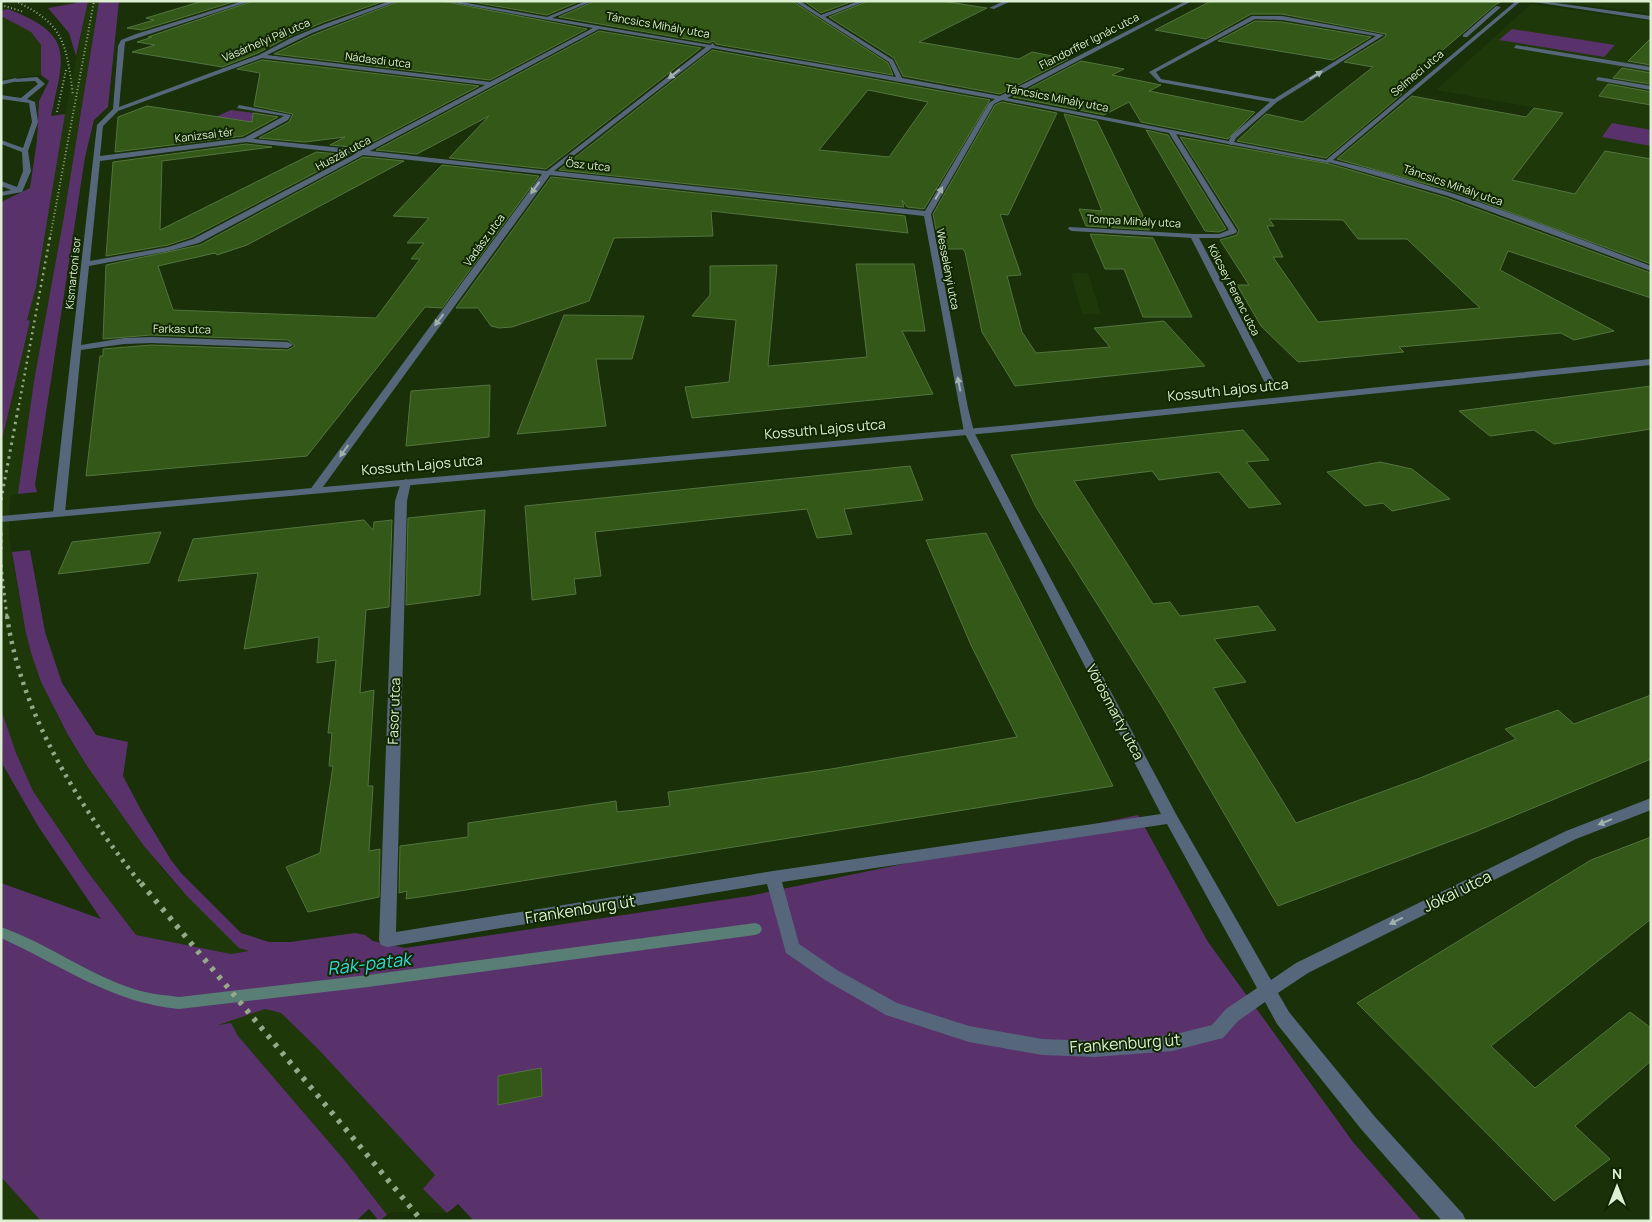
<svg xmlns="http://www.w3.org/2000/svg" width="1652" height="1222" viewBox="0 0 1652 1222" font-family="Manrope,sans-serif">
<rect width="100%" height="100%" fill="#193008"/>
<g fill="#1e380a">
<path d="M88 1H99L64 216 34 381 20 490 18 494 11 495 9 509V537L21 608 31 653 41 682 68 735 87 766 163 870 186 895 251 951 231 954 136 935 87 871 33 791 16 753 1 709V444L30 322 27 320 36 287 65 114Z"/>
<path d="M1560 1H1651V14L1625 10 1626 8 1620 10Z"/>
<path d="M1531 4 1651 21V261L1630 208 1512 180 1563 113 1436 90Z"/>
<path d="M1 16 31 32 41 45V75L1 79Z"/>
<path d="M1071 273H1088L1101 314H1082Z"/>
<path d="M265 1009 281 1013 319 1050 436 1176 423 1189 447 1213 392 1212 387 1215 346 1162 238 1036 231 1023 213 1026Z"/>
<path d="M1 1177 38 1217 41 1221H1Z"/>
</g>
<g fill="#5a326b">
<path d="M76 1H88L76 56 69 33 48 8 76 3Z"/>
<path d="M99 1H119L108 107 94 120 85 157 35 485 37 492 18 494 34 381 64 216Z"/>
<path d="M8 9C75 35 64 55 51 116L65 114 36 287 27 320 30 321 1 444V202L30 188 37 140 39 101 49 81 41 75V45L31 32 1 16V11Z"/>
<path d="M1512 29 1615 45 1604 57 1499 40Z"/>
<path d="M231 110 277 116 240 133 193 127Z"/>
<path d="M1612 123 1651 130V146L1602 137Z"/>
<path d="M30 550 45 632 62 683 96 735 128 742 123 776 142 812 171 860 182 874 241 933 269 942H290L355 933 365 935 373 941 405 948 749 896 1138 815 1208 942 1353 1142 1422 1221H474L458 1204 447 1213 423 1189 435 1175 319 1050 281 1013 265 1009 218 1025 231 1023 238 1036 346 1162 387 1215 379 1221 369 1209 356 1221H41L1 1177V883L101 919 38 826 3 765 1 709 16 753 33 791 87 871 136 935 231 954 249 951 239 948 186 895 144 846 87 766 68 735 41 682 31 653 25 628 12 552Z"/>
</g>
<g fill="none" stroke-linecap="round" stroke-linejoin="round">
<path fill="#587e76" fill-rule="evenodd" d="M755 923 760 925 762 929 760 933 755 935 368 987 179 1009C112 1003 61 965 1 938V927C47 943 87 974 134 989 149 994 164 995 179 997L368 975Z"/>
</g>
<g fill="#335818" stroke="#53743f" fill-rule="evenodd">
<path d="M203 1H236L142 30 127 28 154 20 146 18Z"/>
<path d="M253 1H384L324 22 290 36 258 53 222 67 132 52 155 45 137 42 152 37H148Z"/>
<path d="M400 1H441L587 29 490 80 274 54 313 35Z"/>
<path d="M467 1H580L547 15Z"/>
<path d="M595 1H792L888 63 893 75 716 44 713 41 710 43 559 17Z"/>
<path d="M804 1H853L821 13Z"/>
<path d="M868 1H941L987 8 919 42 1019 59 1032 52 1068 59 1000 94 903 76 894 58 829 17Z"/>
<path d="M1211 1H1502L1495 5 1393 93 1402 94 1326 158 1237 141 1266 114 1303 122 1373 67 1344 62 1385 37 1386 34 1282 14H1251L1206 39 1155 30Z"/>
<path d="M1255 21 1282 22 1371 37 1333 60 1218 41Z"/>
<path d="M599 31 701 48 546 169 449 158 489 116 417 154 376 150Z"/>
<path d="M1651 38V65L1628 61Z"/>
<path d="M712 50 990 100 924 209 907 207 902 200 904 207 559 170ZM868 90 928 102 889 157 819 150Z"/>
<path d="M262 60 479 86 361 148 330 145 345 137 305 142 259 138 289 122 293 114 254 106 260 73 237 69Z"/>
<path d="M1081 61 1124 69 1112 75 1161 85 1149 91 1255 112 1228 139 1141 122 1129 102 1104 115 1013 97Z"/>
<path d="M1622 68 1651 73V84L1613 78Z"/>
<path d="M1608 84 1651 92V105L1599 96Z"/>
<path d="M1412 96 1526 117 1534 108 1563 113 1512 180 1575 194 1605 151 1651 159V264L1455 192 1337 159Z"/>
<path d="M1002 102 1057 113 1008 215 1000 214 1021 275 1007 276 1022 332 1036 353 1110 347 1094 328 1164 321 1205 366 1015 386 982 332 965 252 963 249H940L933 214 995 105Z"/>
<path d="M147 106 252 122 253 113 278 117 243 136 115 152 118 117Z"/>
<path d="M1064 114 1097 121 1150 230 1086 226 1079 209 1102 211Z"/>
<path d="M1146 130 1168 135 1226 229 1219 232 1205 231Z"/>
<path d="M1180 137 1330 164 1447 198 1651 273V298L1508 251 1500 270 1614 331 1574 340 1561 333 1399 347 1404 352 1298 362 1261 326 1237 285H1249L1220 240 1237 235 1239 230ZM1269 219 1343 220 1358 239H1407L1480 308 1318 322 1273 257H1283L1267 226H1274Z"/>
<path d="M246 144 272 147 162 161 160 230 316 152 349 155 192 237 168 245 106 256 113 162Z"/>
<path d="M363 157 404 161 247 245 217 255 215 253 158 266 173 310 376 318 420 259H411L424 243H407L429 218 393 216 442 165 539 176 442 308 425 307 307 456 86 476 100 356H103V349L151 345 288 350 295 346 288 340 151 335 103 339 106 265 200 245Z"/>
<path d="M551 177 905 216 908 233 711 211 713 236 614 238 589 301 512 327 499 328 491 326 478 308H456Z"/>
<path d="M1090 234 1153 238 1192 317H1143L1124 269H1105Z"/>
<path d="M856 264H914L925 331H902L933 394 692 418 685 387 729 382 736 320 692 316 710 295V266L777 265 768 366 867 357Z"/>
<path d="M564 315 644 316 632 359H596L606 426 517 434Z"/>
<path d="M490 385 489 437 406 446 411 391Z"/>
<path d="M1651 386V429L1554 444 1534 430 1490 436 1459 411Z"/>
<path d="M1243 430 1269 460 1246 462 1281 504 1249 508 1219 472 1159 480 1152 471 1074 481 1153 604 1170 602 1180 616 1258 606 1276 630 1214 639 1246 682 1213 688 1296 823 1420 778 1516 739 1505 729 1558 710 1574 724 1651 695V759L1475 832 1278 906 1161 705 1036 507 1011 455Z"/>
<path d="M1380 462 1412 469 1450 499 1392 511 1383 503 1365 506 1327 472Z"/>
<path d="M910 466 923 500 844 509 852 534 817 538 807 509 595 532 601 576 574 579 576 594 532 600 525 506Z"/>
<path d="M485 510 480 595 406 605 408 518Z"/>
<path d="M364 520 373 530 374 522 392 520 389 607 366 610 360 693 374 690 368 786H373L369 851 380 849 379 897 308 912 286 867 320 853 333 766H329L332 733H328L336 660 317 663 319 637 244 649 258 573 178 581 193 539Z"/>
<path d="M161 532 149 563 58 574 72 542Z"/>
<path d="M986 533 1113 786 466 890 406 899 407 891 399 893 400 846 468 837V823L616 801 617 812 670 806 668 792 831 769 1017 737 971 645 926 540Z"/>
<path d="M1651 837V919L1491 1046 1535 1088 1630 1012 1651 1028V1061L1575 1126 1610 1159 1554 1201 1357 1003 1591 860Z"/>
<path d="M541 1068 542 1096 498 1105V1076Z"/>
</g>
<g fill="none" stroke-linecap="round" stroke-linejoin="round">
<g fill="#56677c" fill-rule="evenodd">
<path d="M1004 1H1011L994 9 989 8Z"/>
<path d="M1496 6 1501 7 1467 37H1463V35Z"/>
<path d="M1252 16H1282L1384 35 1277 102 1236 138 1233 144 1231 145 1228 143 1231 136 1270 102 1159 82 1149 72ZM1255 19 1282 20 1376 36 1274 99 1161 79 1156 72Z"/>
<path d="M1516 45 1651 67V71L1514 48Z"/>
<path d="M37 77 45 84 27 99 35 102 38 122 28 151 31 171 22 192 1 196V192L11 190 1 186V181L17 187 23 171 22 152 1 144V140L23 148 32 122 29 103 1 99V95L21 98 38 84 35 81 16 82 14 79Z"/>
<path d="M1598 77 1651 86V90L1596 80Z"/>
</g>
<g fill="#56677c" fill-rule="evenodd">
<path d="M1541 1 1651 16V20L1534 2Z"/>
<path d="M1191 234 1198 236 1277 387 1275 389H1269L1267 387 1190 236Z"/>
</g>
<g fill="#56677c" fill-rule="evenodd">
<path d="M243 1H251L125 42 119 107 259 55 291 38 325 24 390 1H398L312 33 267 55 490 82 593 28 443 1H455L547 17 586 1H593L552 18 710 45 713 43 715 46 896 77 889 62 794 1H800L821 15 859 1H866L825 17 893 60 902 78 1000 96 1186 1H1192L1007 98 1331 161 1328 163 1176 134 1237 231 1236 233 1220 238H1194L1072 231 1068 229 1069 227 1194 234H1219L1229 230 1169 133 1002 100 994 104 931 214 968 408 974 432 1026 532 1176 814 1271 980 1296 963 1566 831 1651 798V810L1576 839 1308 973 1278 993 1289 1012 1375 1117 1463 1214 1466 1221H1442L1361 1129 1277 1024 1265 1002 1238 1021 1223 1038 1172 1051 1095 1057 1042 1055 969 1042 886 1015 825 980 786 953 767 884 387 947 381 945 379 940 395 501 401 482 406 479 411 482 407 501 396 932 773 871 1161 814 964 432 924 216 550 175 320 491H312L311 489 312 487 542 174 363 155 199 243 169 251 89 266 81 345 124 338 151 337 288 342 293 345 288 348 151 343 124 344 81 350 65 513 59 516 55 515 53 513 97 125 113 109 118 46 121 40 136 34ZM599 29 706 47 547 171 370 151ZM712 48 995 99 989 103 925 211 554 171ZM262 58 485 85 361 150 253 139 288 120 291 115 239 105 237 108 284 116 244 138 100 156 103 126 118 111ZM246 142 355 154 193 239 168 247 90 261 100 161ZM1167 824 1257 988 1226 1009 1212 1025 1172 1035 1095 1041 1042 1039 969 1026 897 1003 837 970 799 944 782 882Z"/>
<path d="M16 78 18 81 1 85V81Z"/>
</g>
<g fill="#56677c" fill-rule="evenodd">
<path d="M1516 1H1521L1333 160C1443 185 1546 226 1651 266V271L1448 196 1325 161Z"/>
<path d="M1651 359V365L1011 431 1 522V516L1011 425Z"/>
</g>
<g stroke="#95aa89" stroke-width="2" stroke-dasharray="1 2.5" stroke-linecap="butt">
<path d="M15 1C65 24 66 44 73 95"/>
<path d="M1 5 24 12"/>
<path d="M57 112 66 70"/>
<path d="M50 238 94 1"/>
</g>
<path stroke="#95aa89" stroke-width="2.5" stroke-dasharray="2 4" stroke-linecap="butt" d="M19 405 50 237"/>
<g stroke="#95aa89" stroke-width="3" stroke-dasharray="2.5 4.5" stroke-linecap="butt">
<path d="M1 500 19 404"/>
<path d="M1 533V549"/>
<path d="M1 565 7 617"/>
</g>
<path stroke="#95aa89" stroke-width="4.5" stroke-dasharray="3 5.5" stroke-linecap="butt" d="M7 616C21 715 80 808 142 885"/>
<path stroke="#95aa89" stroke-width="5.5" stroke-dasharray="4 7" stroke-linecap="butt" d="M141 883 422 1221"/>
</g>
<defs><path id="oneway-solid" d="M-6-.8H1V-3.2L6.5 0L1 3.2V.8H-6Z" transform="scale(1.25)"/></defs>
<g fill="#a0b2ab">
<use href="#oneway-solid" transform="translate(674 74) rotate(142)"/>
<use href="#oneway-solid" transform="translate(1316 75) rotate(-32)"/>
<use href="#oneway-solid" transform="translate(535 188) rotate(126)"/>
<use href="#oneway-solid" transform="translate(939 193) rotate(-60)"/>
<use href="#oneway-solid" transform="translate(439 320) rotate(126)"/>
<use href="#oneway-solid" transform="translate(959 384) rotate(-101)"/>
<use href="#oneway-solid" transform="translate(344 451) rotate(126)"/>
<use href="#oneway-solid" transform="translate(1605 822) rotate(158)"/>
<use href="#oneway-solid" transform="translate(1396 921) rotate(154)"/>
</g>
<g text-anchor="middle" stroke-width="4" stroke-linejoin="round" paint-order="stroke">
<g font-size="11" fill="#dcefd2" stroke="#102600">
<text transform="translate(658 25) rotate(10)" y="4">Táncsics Mihály utca</text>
<text transform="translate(266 40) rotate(-23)" y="4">Vásárhelyi Pál utca</text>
<text transform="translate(1089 41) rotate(-27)" y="4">Flandorffer Ignác utca</text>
<text transform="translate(378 60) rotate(7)" y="4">Nádasdi utca</text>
<text transform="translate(1417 73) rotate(-40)" y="4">Selmeci utca</text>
<text transform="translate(1057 98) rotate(11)" y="4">Táncsics Mihály utca</text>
<text transform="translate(204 135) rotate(-7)" y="4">Kanizsai tér</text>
<text transform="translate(343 153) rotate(-28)" y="4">Huszár utca</text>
<text transform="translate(588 165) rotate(6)" y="4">Ősz utca</text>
<text transform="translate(1453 185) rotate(19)" y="4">Táncsics Mihály utca</text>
<text transform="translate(1134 221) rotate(3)" y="4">Tompa Mihály utca</text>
<text transform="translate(484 240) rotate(-54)" y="4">Vadász utca</text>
<text transform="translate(948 269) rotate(79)" y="4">Wesselényi utca</text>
<text transform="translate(73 273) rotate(-84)" y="4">Kismartoni sor</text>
<text transform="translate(1234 290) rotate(63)" y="4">Kölcsey Ferenc utca</text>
<text transform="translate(182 329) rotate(1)" y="4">Farkas utca</text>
</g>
<g font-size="14" fill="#dcefd2" stroke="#102600">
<text transform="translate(1228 390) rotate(-6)" y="5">Kossuth Lajos utca</text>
<text transform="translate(825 429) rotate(-5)" y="5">Kossuth Lajos utca</text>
<text transform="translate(422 465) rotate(-5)" y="5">Kossuth Lajos utca</text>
<text transform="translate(394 711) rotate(-88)" y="5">Fasor utca</text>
<text transform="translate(1115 712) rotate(62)" y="5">Vörösmarty utca</text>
</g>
<g font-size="16" fill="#dcefd2" stroke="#102600">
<text transform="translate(1457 891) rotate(-26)" y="6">Jókai utca</text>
<text transform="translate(580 909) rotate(-9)" y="6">Frankenburg út</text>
<text transform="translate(1125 1043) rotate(-4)" y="6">Frankenburg út</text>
</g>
<g font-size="18" font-style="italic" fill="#37d8d7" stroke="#102600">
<text transform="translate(369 964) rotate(-7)" y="6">Rák-patak</text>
</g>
</g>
<rect width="1652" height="1222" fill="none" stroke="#dcefd2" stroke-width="5"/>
<g transform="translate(1617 1187)" stroke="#102600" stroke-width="4" paint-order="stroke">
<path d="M0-4L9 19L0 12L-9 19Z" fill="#dcefd2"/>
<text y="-8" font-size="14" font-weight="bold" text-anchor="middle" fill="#dcefd2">N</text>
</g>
</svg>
